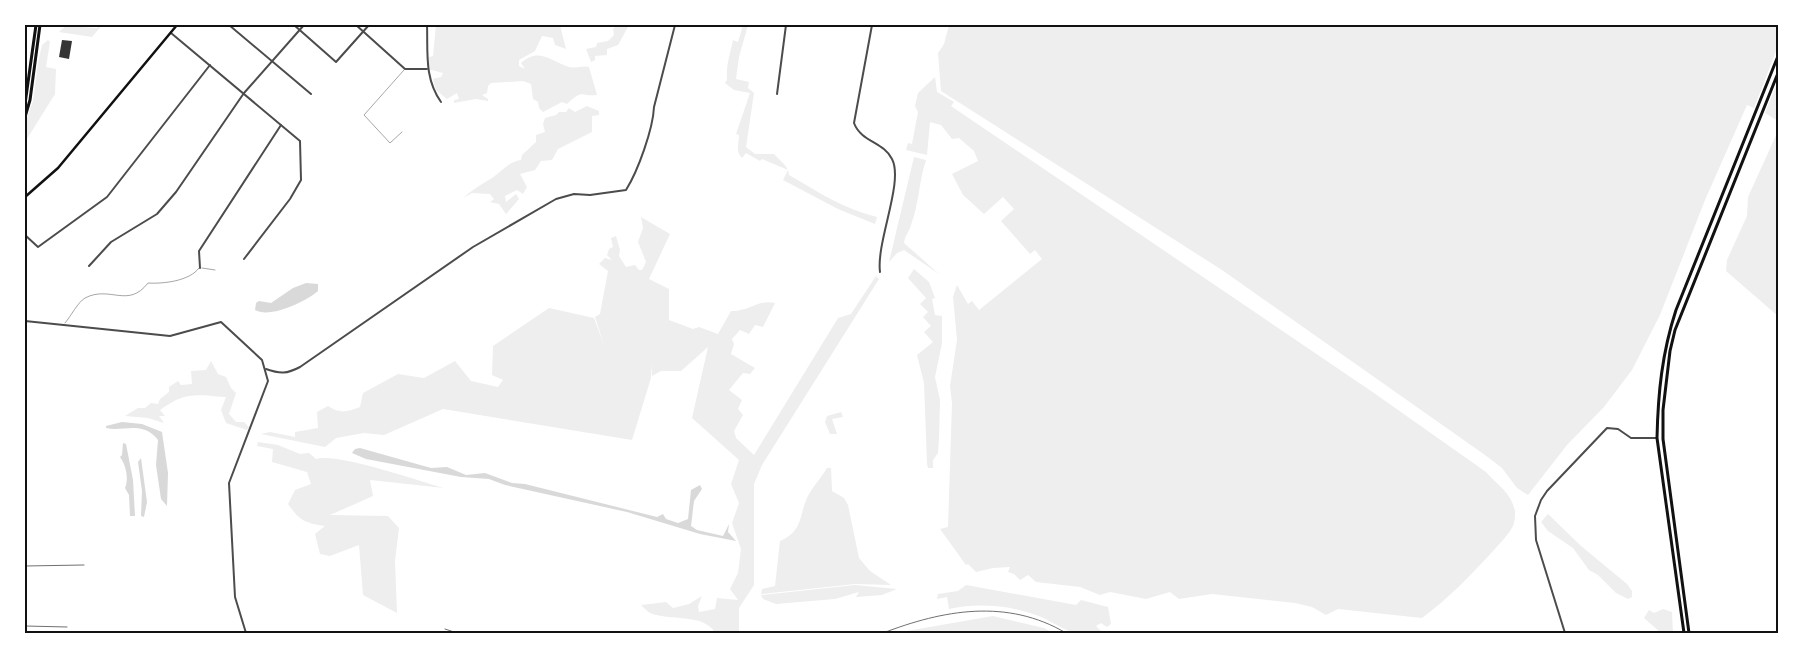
<svg xmlns="http://www.w3.org/2000/svg" width="1803" height="658" viewBox="0 0 1803 658" font-family="Roboto,sans-serif">
<rect width="100%" height="100%" fill="#fff"/>
<g fill="#eee">
<path d="M102 25 92 37 59 32 66 26 97 28Z"/>
<path d="M436 25H560L566 49 555 45 553 38 542 36 535 51 519 60V66L525 69 521 63C539 47 550 61 569 67 576 69 583 65 589 67L597 95C579 97 584 88 567 104L562 102 543 112 539 108 538 102 533 99 531 84 523 81 491 83 488 86 487 93 482 95 488 99V101L476 99 454 103V100L459 99 457 93 447 99 436 90 433 79 441 77 443 73 428 69 429 57 433 56Z"/>
<path d="M617 25H629L618 45 607 49V55L595 56V60L591 62 586 49 596 47 597 43 608 41 614 35 613 29Z"/>
<path d="M743 25H748L739 57 736 79 749 82 748 88 754 93 746 147 755 154H774C779 160 789 166 789 175 818 192 844 209 877 217L875 224 838 209 783 180 788 170 762 159 760 161 746 153 742 158C735 151 739 144 739 135L736 134 750 93 734 90 725 83 727 80C726 64 730 55 733 40L738 42Z"/>
<path d="M949 25H1778V46L1754 108 1747 105 1705 200 1660 315 1632 370 1604 407 1567 445 1528 495 1517 488 1502 468 1485 455 1222 270 941 91 938 53 944 44Z"/>
<path d="M48 40 50 42 46 67 56 69 55 94 25 142V123L33 101 38 63 42 45Z"/>
<path d="M935 77 937 92 954 102 951 106 1374 393 1486 472C1498 486 1511 492 1515 511 1515 515 1515 522 1513 526 1509 534 1500 543 1494 550 1471 575 1449 598 1422 618L1338 609 1326 615 1312 607 1295 603 1212 594 1179 599 1170 592 1146 599 1110 592 1100 595 1080 587 1036 582 1028 575 1020 580 1014 574 1008 572 1010 567 993 568 976 572 968 564 966 565 940 529 948 527 952 403 950 386 957 340 953 297 957 285 968 304 972 301 979 310 1042 259 1035 250 1030 254 1001 221 1014 209 1003 197 984 214 963 195 952 174 978 161 974 151 959 138 952 139 941 125 930 122 927 155 906 150 908 143 912 144 918 112 915 106 918 93Z"/>
<path d="M1778 81V121L1765 113Z"/>
<path d="M587 106 599 111V115L592 116V132L558 149 552 160 541 161 535 170 520 174 527 187 523 194 517 190 505 196 506 202 516 194 519 199 506 214 499 204 490 202 494 199 490 194 472 193 463 198C472 190 482 184 492 178 502 171 508 162 521 160L522 155 536 142V135L545 132 543 124 545 118 556 115 559 112H566L569 108 575 112Z"/>
<path d="M1778 131V316L1726 271 1727 260 1747 216 1748 197Z"/>
<path d="M914 157 926 160C919 181 919 204 911 225 909 232 905 235 904 243L939 274 904 250 897 253 889 262Z"/>
<path d="M641 217 670 234 649 279 669 289V320L693 329 699 327 718 334 731 311C749 312 758 299 775 303L763 327 755 325 749 334 740 330 732 339 734 344 731 354 755 368 750 374 743 373 729 390 742 400 738 409 743 415 734 431 736 438 754 455 838 318 851 314 876 276 879 279 762 465 754 484V585L739 608V633H715C705 613 668 621 650 613 647 611 643 607 641 605L666 602 673 608 689 604 702 596 698 606 699 612 715 609 717 598 738 600 730 589 738 573 741 549 732 523 739 503 731 484 739 460 692 418 708 347 681 371H661L652 376 651 365V378L632 440 443 409 384 435 364 433 336 438 325 447 261 434 270 432 295 437V432L318 428 317 412 328 406C340 414 347 412 360 407L363 393 398 374 424 378 455 361 471 381 498 387 503 380 492 375 493 346 549 308 594 318 604 345 595 317 600 314 608 271 599 264 605 258 612 260 607 255 609 249 613 247 611 238 616 236 620 250 619 256 626 267 635 265 639 270H642L646 262 638 242 643 228Z"/>
<path d="M914 269 929 282 935 298 932 299 935 315 942 316V343L935 377 940 400 939 439 938 453 933 460V468H928L927 464 924 383 917 355 933 342 924 332 931 326 923 317 928 312 920 304 926 298 908 278Z"/>
<path d="M211 361 218 374 226 377 231 388 236 393 229 414 236 422H244L249 427 247 430 226 423 221 410 226 397C195 395 186 391 160 410L165 416H159L164 423 148 418 125 416 138 408H145L151 403 158 404 160 399 169 392V387L178 381 181 385 192 384 191 371 206 370Z"/>
<path d="M841 412 843 417 832 419 837 434H830L825 422 827 416Z"/>
<path d="M258 442 278 445 300 454 309 453 316 459C336 452 419 481 444 488L370 480 373 496 330 515 388 516 399 528 395 561 397 613 363 595 359 545 330 556 320 554 315 534 325 526C305 523 300 521 288 504L295 490 311 484 307 472 272 462 273 449 257 446Z"/>
<path d="M827 468H831L832 491 844 498 848 505 859 558 870 571 891 585 855 584 761 594 762 589 775 586 780 541C805 530 798 514 809 494 814 485 822 477 827 468Z"/>
<path d="M1548 514 1581 546 1627 584 1632 591V597L1628 599 1616 593 1598 575 1589 570 1573 548 1548 531 1541 522Z"/>
<path d="M855 585 897 589 882 595 856 597 859 592 835 599 776 604 763 599 761 595Z"/>
<path d="M966 585 1076 605 1081 600 1108 607 1111 624 1107 627 1101 623 1096 626 1103 633C1094 633 1080 635 1072 632 1058 627 1047 618 1033 614 1007 605 976 603 949 609L947 597 937 599 938 594 958 591Z"/>
<path d="M1663 609 1672 612 1673 633H1661L1644 618 1649 610 1654 613Z"/>
<path d="M993 616 1044 628 1053 633H895Z"/>
</g>
<g fill="#d9d9d9">
<path d="M306 283 318 284V291C307 301 270 319 255 310L256 303 259 301 271 303 293 288Z"/>
<path d="M122 422 142 424 162 432 168 473 167 506 161 499 156 465 158 440C143 420 123 432 106 428V426Z"/>
<path d="M123 443 126 444 133 480 135 516H130L129 495 125 488C129 479 126 465 120 457L122 455Z"/>
<path d="M360 448 431 468 447 467 466 475 485 473 512 483 525 484 657 517 663 514 666 519 678 523 688 519 691 490 700 485 702 489 694 501 691 526 697 530 723 536 729 524 728 532 736 541 700 534 627 512 505 485 489 479 461 477 366 459 352 453 355 449Z"/>
<path d="M141 458 147 502 144 517 141 516 142 491 138 462Z"/>
</g>
<path fill="#353535" d="M62 40 72 41 69 59 59 57Z"/>
<g fill="none" stroke-linecap="round" stroke-linejoin="round">
<g stroke="#4c4c4c" stroke-width="0.5">
<path d="M402 132 390 143 364 115 404 70"/>
<path d="M202 268 215 270"/>
<path d="M65 323C71 316 78 302 85 298 110 285 128 309 148 283 163 284 190 281 199 268"/>
</g>
<g stroke="#4c4c4c" stroke-width="2">
<path d="M229 25 311 94"/>
<path d="M294 25 336 62 369 25"/>
<path d="M356 25 405 69H427"/>
<path d="M427 25C428 52 424 78 441 102"/>
<path d="M872 25 854 123C861 142 884 142 892 159 904 182 876 242 880 272"/>
<path d="M171 33 300 141 301 180 290 199 244 259"/>
<path d="M777 94 786 25"/>
<path d="M25 235 38 247 107 197 210 65"/>
<path d="M89 266 111 242 157 214 176 192 244 93 304 25"/>
<path d="M200 268 199 251 281 125"/>
<path d="M25 321 170 336 221 322 262 360 268 381 229 483 235 597 246 633"/>
<path d="M266 369C280 374 287 374 300 367L473 247 556 199 574 194 590 195 626 190C638 171 653 129 654 107L675 25"/>
<path d="M1565 633 1536 540 1535 516 1541 500 1547 491 1607 428 1618 429 1631 438H1657"/>
</g>
<path stroke="#111" stroke-width="2.5" d="M25 197 58 168 177 25"/>
<g stroke="#111" stroke-width="3">
<path d="M25 104 36 25"/>
<path d="M25 117 30 100 40 25"/>
<path d="M1684 633 1657 438C1658 393 1662 353 1676 310L1778 56"/>
<path d="M1689 633 1663 439V410L1670 351 1675 330 1778 73"/>
</g>
<g stroke="#707070" stroke-width="1">
<path d="M25 566 84 565"/>
<path d="M25 626 67 627"/>
<path d="M445 629 457 633"/>
<path d="M883 633C943 610 1007 598 1066 633"/>
</g>
</g>
<rect width="1803" height="658" fill="none" stroke="#ffffff" stroke-width="52"/>
<rect x="26" y="26" width="1751" height="606" fill="none" stroke="#111" stroke-width="2"/>
</svg>
